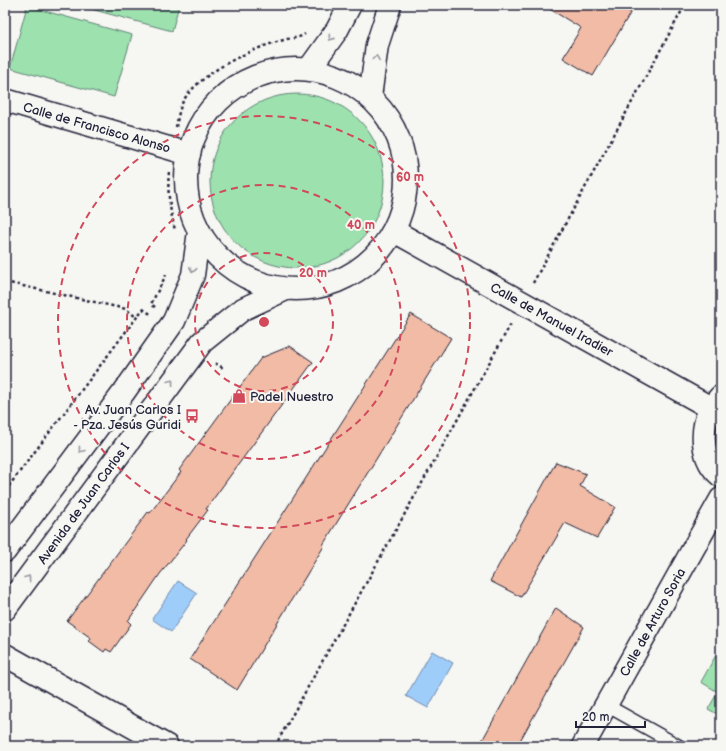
<svg xmlns="http://www.w3.org/2000/svg" width="726" height="751" viewBox="0 0 726 751" font-family="'Balsamiq Sans',sans-serif">
<rect width="100%" height="100%" fill="#f6f6f2"/>
<filter id="ink" filterUnits="userSpaceOnUse"><feTurbulence type="fractalNoise" baseFrequency=".025" numOctaves="2"/><feDisplacementMap in="SourceGraphic" scale="8" xChannelSelector="R" yChannelSelector="G"/><feConvolveMatrix kernelMatrix="1 2 1 2 8 2 1 2 1" color-interpolation-filters="sRGB"/></filter>
<g filter="url(#ink)">
<g fill="#9ce1ae" stroke="#5f8274">
<path d="M76 5H179L172 31Z"/>
<path d="M27 6 132 35 114 97 10 68Z"/>
<circle cx="297" cy="181" r="87"/>
<path d="M716 655 721 657V716L708 709 718 692 701 682Z"/>
</g>
<g fill="#9fcdfa" stroke="#6d89ae">
<path d="M178 581 197 593 171 632 152 619Z"/>
<path d="M432 651 453 663 428 708 406 696Z"/>
</g>
<g fill="#f1bba5" stroke="#22223b">
<path d="M543 5H635L593 76 563 58 581 28Z"/>
<path d="M411 314 451 338 323 545 324 546 237 690 190 659Z"/>
<path d="M290 346 313 362 206 509 208 510 186 539 187 540 160 574 128 621 131 624 111 652 106 649 104 652 89 641 91 638 67 621 148 512 150 513 181 472 179 470 261 358Z"/>
<path d="M556 462 586 474 580 486 615 507 597 538 565 523 521 597 490 581Z"/>
<path d="M556 608 584 627 517 746H479Z"/>
</g>
<g fill="none" stroke-linecap="round" stroke-linejoin="round">
<defs>
<path id="service" d="M606 705 679 746"/>
<g id="minor">
<path d="M309 69 337 30 350 5"/>
<circle cx="296" cy="179" r="110"/>
<path d="M370 97 377 45 390 5"/>
<path d="M5 100 189 154"/>
<path d="M394 231 711 408"/>
<path d="M720 397C717 401 713 405 710 409 700 431 701 460 721 476"/>
<path d="M5 551 124 392 174 321 193 275 199 231"/>
<path d="M5 609 202 342 243 309 286 289"/>
<path d="M5 655 167 746"/>
<path d="M583 746 721 499"/>
</g>
</defs>
<use href="#service" stroke="#22223b" stroke-width="15"/>
<use href="#minor" stroke="#22223b" stroke-width="25"/>
<g stroke="#22223b" stroke-width="2.5" stroke-dasharray="3 3" stroke-linecap="butt">
<path d="M176 127C178 118 179 107 185 98 202 74 239 55 267 45 273 43 280 41 287 39 294 38 299 38 305 34"/>
<path d="M169 172C167 192 170 210 175 230"/>
<path d="M5 282 126 309 136 317"/>
<path d="M533 283 685 5"/>
<path d="M155 307 151 304 166 275"/>
<path d="M215 363 223 368"/>
<path d="M5 491 143 309 152 315"/>
<path d="M275 746 512 322"/>
</g>
<use href="#service" stroke="#f6f6f2" stroke-width="12"/>
<use href="#minor" stroke="#f6f6f2" stroke-width="22"/>
</g>
<defs><path id="oneway-chevron" d="M-2-3.5L2.5 0L-2 3.5" fill="none" stroke-width="1.6" stroke-linecap="round" stroke-linejoin="round"/></defs>
<g stroke="#9797a0">
<use href="#oneway-chevron" transform="translate(331 38) rotate(125)"/>
<use href="#oneway-chevron" transform="translate(376 58) rotate(-82)"/>
<use href="#oneway-chevron" transform="translate(193 270) rotate(99)"/>
<use href="#oneway-chevron" transform="translate(171 382) rotate(-53)"/>
<use href="#oneway-chevron" transform="translate(81 450) rotate(127)"/>
<use href="#oneway-chevron" transform="translate(28 578) rotate(-53)"/>
</g>
</g>
<g fill="none" stroke="#d1495b" stroke-width="2" stroke-dasharray="7 5">
<circle cx="264" cy="322" r="69"/>
<circle cx="264" cy="322" r="137"/>
<circle cx="264" cy="322" r="206"/>
</g>
<defs>
<symbol id="shop-bare" viewBox="-9 -9 18 18"><path d="M-5-2.5h2.3a2.7 3.5 0 0 1 5.4 0H5L5.5 6h-11ZM-1.5-2.5h3a1.5 2.3 0 0 0-3 0Z" fill="#d1495b" stroke="#f6f6f2" stroke-width="2.5" paint-order="stroke"/></symbol>
<symbol id="bus-bare" viewBox="-9 -9 18 18"><path d="M-5-6H5V4H4V6H2V4H-2V6H-4V4H-5ZM-3.5-4V0h7V-4ZM-3.5 1.2v1.5H-2V1.2ZM2 1.2v1.5H3.5V1.2Z" fill="#d1495b" stroke="#f6f6f2" stroke-width="2.5" paint-order="stroke"/></symbol>
</defs>
<g fill-rule="evenodd">
<use href="#shop-bare" x="229" y="386" width="20" height="20"/>
<use href="#bus-bare" x="182" y="406" width="20" height="20"/>
</g>
<g text-anchor="middle" stroke-width="4" stroke-linejoin="round" paint-order="stroke">
<g font-size="13" fill="#22223b" stroke="#f6f6f2">
<text transform="translate(97 127) rotate(16)" y="5">Calle de Francisco Alonso</text>
<text transform="translate(552 319) rotate(29)" y="5">Calle de Manuel Iradier</text>
<text transform="translate(83 503) rotate(-54)" y="5">Avenida de Juan Carlos I</text>
<text transform="translate(652 622) rotate(-61)" y="5">Calle de Arturo Soria</text>
</g>
<g font-size="13" fill="#22223b" stroke="#f6f6f2" text-anchor="start">
<text x="250" y="401">Padel Nuestro</text>
<text x="181" y="414" text-anchor="end">Av. Juan Carlos I<tspan x="181" dy="15">- Pza. Jesús Guridi</tspan></text>
</g>
</g>
<circle cx="264" cy="322" r="6" fill="#d1495b" stroke="#f6f6f2" stroke-width="2"/>
<g font-size="12" text-anchor="middle" font-weight="bold" fill="#d1495b" stroke="#f6f6f2" stroke-width="4" stroke-linejoin="round" paint-order="stroke">
<text x="410" y="181">60 m</text>
<text x="361" y="229">40 m</text>
<text x="313" y="277">20 m</text>
</g>
<rect width="726" height="751" fill="none" stroke="#f6f6f2" stroke-width="20"/>
<rect x="10" y="10" width="706" height="731" fill="none" stroke="#22223b" stroke-width="1.5" filter="url(#ink)"/>
<path d="M576 721v6h69v-6" fill="none" stroke="#22223b" stroke-width="2"/>
<text x="582" y="721" font-size="12" fill="#22223b" stroke="#f6f6f2" stroke-width="3" paint-order="stroke">20 m</text>
</svg>
